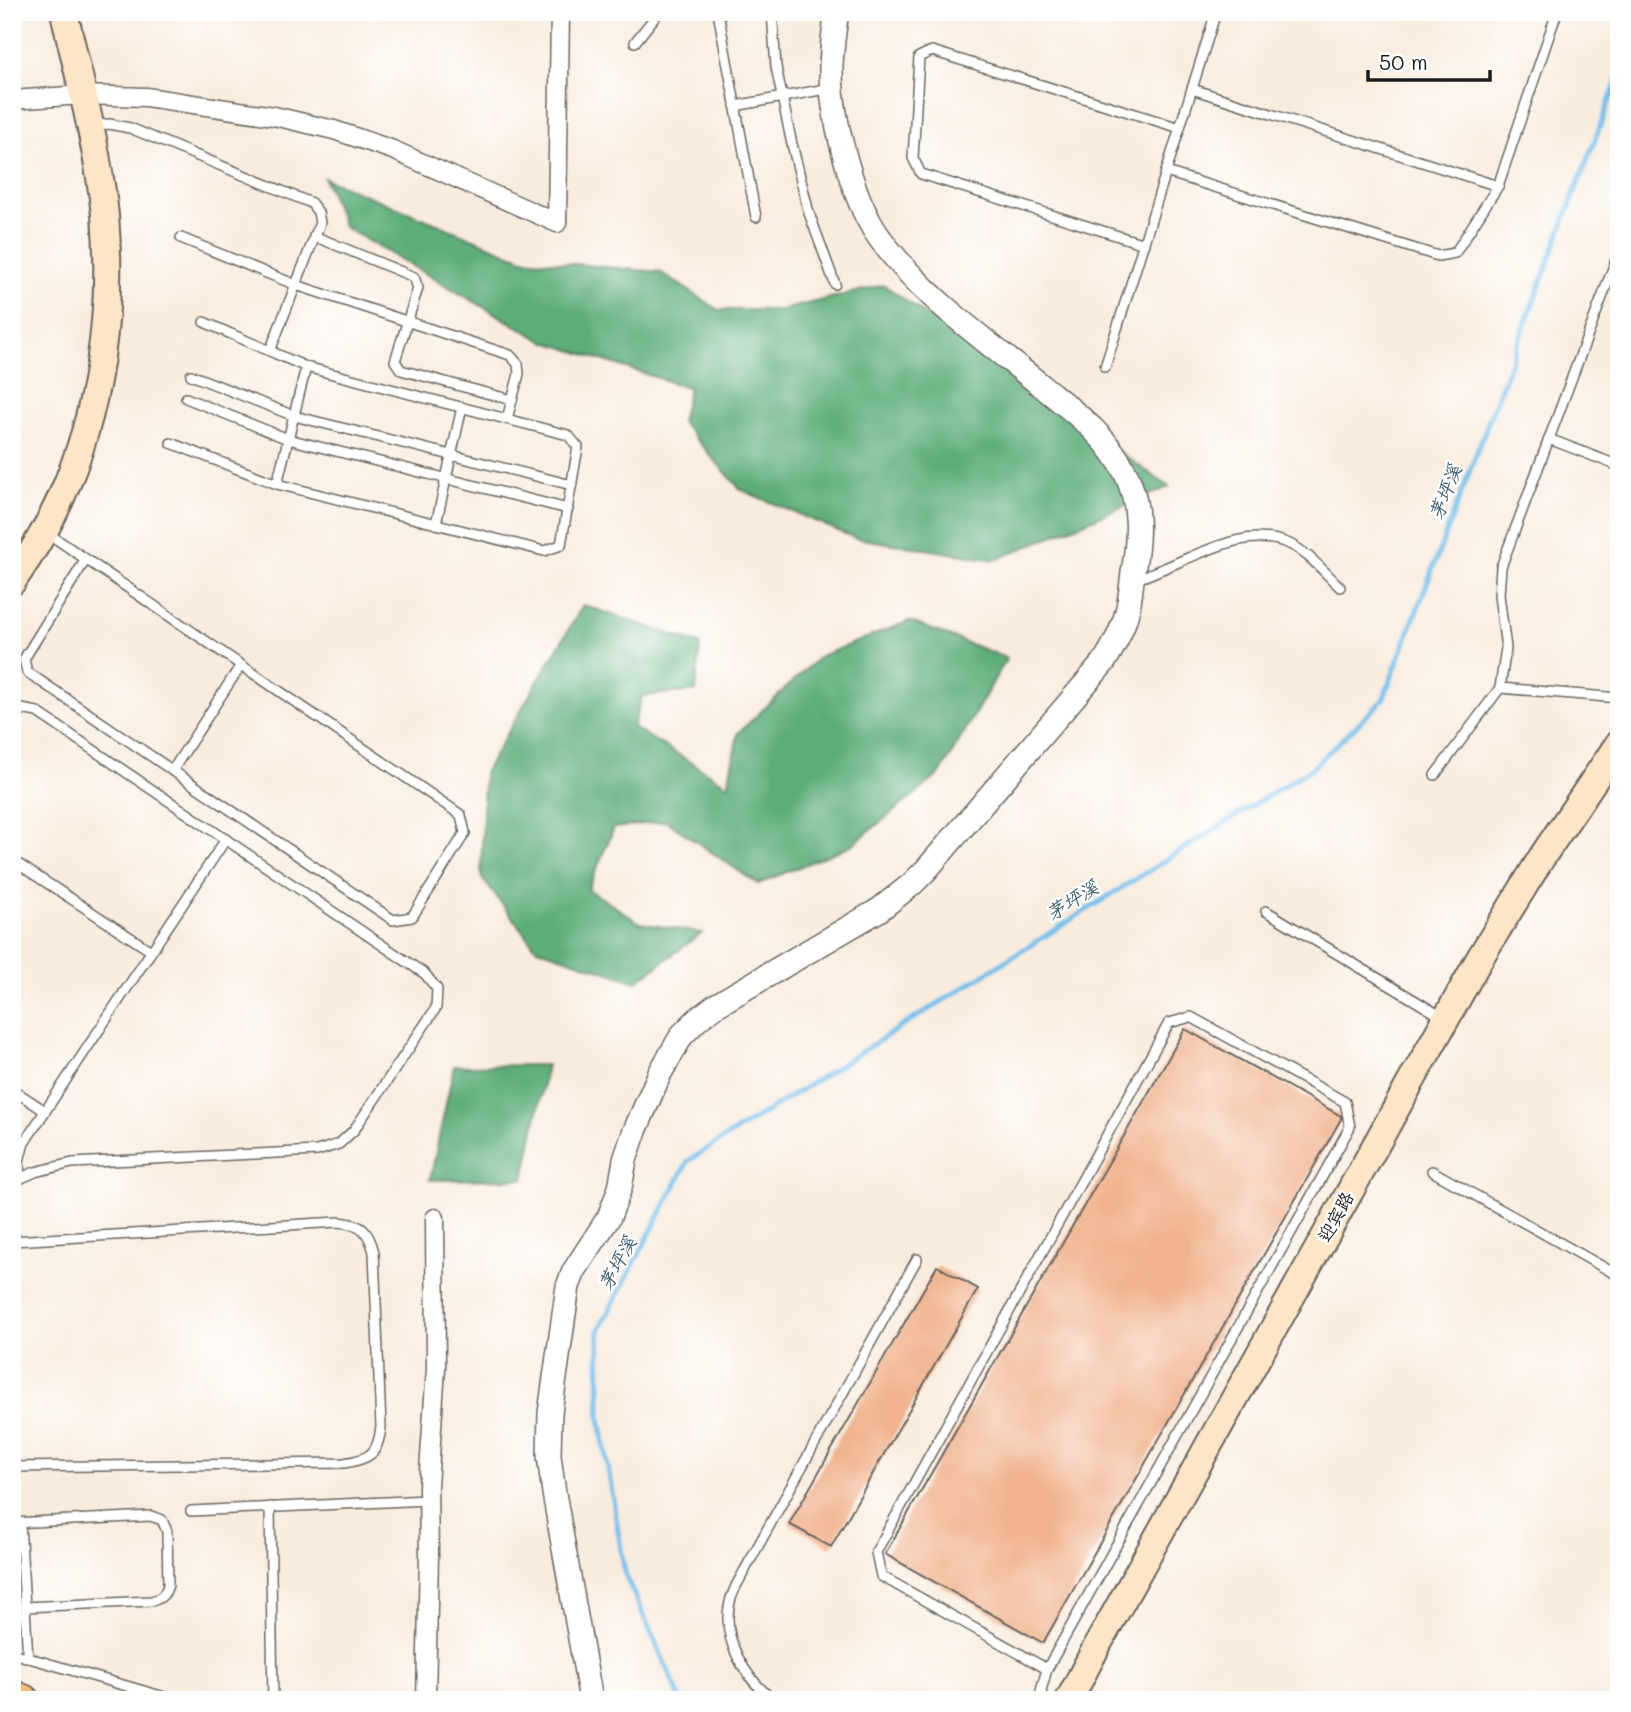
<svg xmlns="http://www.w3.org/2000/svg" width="1631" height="1712" viewBox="0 0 1631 1712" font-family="Mali,'LXGW WenKai TC',sans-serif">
<rect width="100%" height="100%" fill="#fff"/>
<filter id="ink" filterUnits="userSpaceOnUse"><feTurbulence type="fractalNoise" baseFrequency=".0143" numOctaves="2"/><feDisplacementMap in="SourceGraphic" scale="14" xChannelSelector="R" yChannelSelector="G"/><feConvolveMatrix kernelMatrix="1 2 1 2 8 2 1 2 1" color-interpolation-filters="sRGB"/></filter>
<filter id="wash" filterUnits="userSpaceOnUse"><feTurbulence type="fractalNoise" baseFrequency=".00686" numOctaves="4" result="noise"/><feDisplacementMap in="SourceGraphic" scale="28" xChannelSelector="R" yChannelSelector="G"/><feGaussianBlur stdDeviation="1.57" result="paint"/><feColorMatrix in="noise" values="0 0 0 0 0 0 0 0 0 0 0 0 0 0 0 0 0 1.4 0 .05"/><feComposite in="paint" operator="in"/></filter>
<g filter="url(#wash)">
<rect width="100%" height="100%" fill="#f9ecdd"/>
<g fill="#5dad79" stroke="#3c644a" stroke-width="2">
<path d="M324 178 523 259 660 272 719 310H781L884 285 1169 487 995 560 855 538 741 490 681 422 689 388 543 341 344 227Z"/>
<path d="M583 605 700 644 696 691 642 696 633 727 728 785 738 733 820 656 909 621 1007 658 940 774 852 845 758 884 666 821 614 828 588 889 640 923 702 933 636 982 536 948 481 877 484 773Z"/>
<path d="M547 1065 524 1179 430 1180 454 1066Z"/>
</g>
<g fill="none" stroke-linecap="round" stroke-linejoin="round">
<path stroke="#71bfec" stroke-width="5" d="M681 1700 625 1574 600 1418 599 1330 688 1161 1312 768 1383 700 1619 76"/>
</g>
<g id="blocks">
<g fill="#f1b28d">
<path d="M1185 1029 1341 1116V1119L1043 1643 885 1554Z"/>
<path d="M937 1266 978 1289 831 1547 789 1524Z"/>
</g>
</g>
</g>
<g filter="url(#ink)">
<use href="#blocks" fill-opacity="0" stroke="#696560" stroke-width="2"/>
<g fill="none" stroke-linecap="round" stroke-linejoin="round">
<defs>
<g id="service">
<path d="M718 12 756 217"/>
<path d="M772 12 776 67 791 140 809 213 835 284"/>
<path d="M635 42 659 12"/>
<path d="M1192 89 1498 186"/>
<path d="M735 106 831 88"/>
<path d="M92 126 109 124 130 128 311 203 318 212 320 223 270 351"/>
<path d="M1166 172 1438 256 1455 253 1498 186 1557 12"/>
<path d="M314 236 414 277 418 288 395 361 401 370 512 400"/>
<path d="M181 238 296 285 510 355 518 364 519 374 507 419"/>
<path d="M1144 244 921 174 913 158 919 57 932 51 1180 128"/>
<path d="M1105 367 1216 12"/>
<path d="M191 375 294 416 572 485"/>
<path d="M186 398 288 439 568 509"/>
<path d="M1549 439 1619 466"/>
<path d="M171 443 277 484 544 551 561 545 578 447 568 435 306 367 204 322"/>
<path d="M277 484 306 367"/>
<path d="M436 524 462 407"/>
<path d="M46 532 461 815 465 833 412 917 393 920 27 672 24 659 86 559"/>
<path d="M1133 581C1152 573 1170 566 1188 558 1219 545 1252 530 1287 543 1307 551 1325 573 1340 587"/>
<path d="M1500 688 1619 698"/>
<path d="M12 710 16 708 37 712 425 974 437 989 436 1008 354 1130 339 1144 317 1151 72 1163 35 1172 12 1182"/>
<path d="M172 771 241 665"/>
<path d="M1435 775 1500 688 1506 648 1499 595 1501 567 1619 252"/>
<path d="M12 860 151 951"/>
<path d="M1266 911 1444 1018"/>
<path d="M12 1089 45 1111"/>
<path d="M1432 1171 1619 1276"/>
<path d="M20 1179 19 1161 24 1143 226 839"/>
<path d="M12 1241 339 1222C362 1224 368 1230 374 1252L381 1427C378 1454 370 1459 344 1463L12 1467"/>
<path d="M270 1507 273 1700"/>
<path d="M191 1511 428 1500"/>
<path d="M12 1523 151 1516 162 1520 167 1531 168 1585C165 1595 161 1599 151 1601L25 1607"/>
<path d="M20 1523 28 1658"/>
<path d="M12 1653 175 1700"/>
<path d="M774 1700C745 1679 721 1639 730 1602 731 1597 734 1591 736 1586L917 1259"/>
<path d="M1044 1700 1041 1691 1047 1669 1350 1127 1345 1102 1191 1017 1169 1023 876 1552 881 1576 1047 1669"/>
</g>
<g id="minor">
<path d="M12 100 82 95 146 97 274 116 334 130 393 150 557 223 560 12"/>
<path d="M426 1700 429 1555 428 1486 436 1368 435 1218"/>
</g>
<path id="tertiary" d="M591 1700 554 1493 549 1456 550 1413 568 1286 574 1271 609 1217 620 1188 625 1160 634 1133 660 1073 682 1035 698 1019 715 1006 879 910 912 884 926 870 1104 662C1113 648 1120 635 1125 619 1130 605 1131 588 1133 572 1139 539 1141 506 1126 474 1108 436 1074 412 1043 387 988 342 920 295 879 237 851 198 830 112 831 65 832 48 834 29 837 12"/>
<g id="secondary">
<path d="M12 582C30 556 47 529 60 500 100 412 113 310 105 215 98 148 79 78 64 12"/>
<path d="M1069 1700 1098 1644 1481 956 1542 857 1619 743"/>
</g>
<path id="trunk" d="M12 1695 24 1700"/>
</defs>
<use href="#service" stroke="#696560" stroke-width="12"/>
<use href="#minor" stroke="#696560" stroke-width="21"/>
<use href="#tertiary" stroke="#696560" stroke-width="26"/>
<use href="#secondary" stroke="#696560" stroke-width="30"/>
<use href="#trunk" stroke="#696560" stroke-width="33"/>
<use href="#service" stroke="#fff" stroke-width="9"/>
<use href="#minor" stroke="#fff" stroke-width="18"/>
<use href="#tertiary" stroke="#fff" stroke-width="23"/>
<use href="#secondary" stroke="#fee5c5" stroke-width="26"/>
<use href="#trunk" stroke="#fcbd6f" stroke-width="30"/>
</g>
</g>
<g text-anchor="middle" stroke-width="5" stroke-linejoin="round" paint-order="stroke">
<g font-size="18" fill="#1c1c1c" stroke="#fff">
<text transform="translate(1336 1217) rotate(-61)" y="6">迎宾路</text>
</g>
<g font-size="19" font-style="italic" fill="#3e5d6f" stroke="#fff">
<text transform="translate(1445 492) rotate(-69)" y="7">茅坪溪</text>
<text transform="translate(1072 900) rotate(-32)" y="7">茅坪溪</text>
<text transform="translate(617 1263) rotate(-62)" y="7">茅坪溪</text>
</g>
</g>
<rect width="1631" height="1712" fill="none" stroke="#fff" stroke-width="42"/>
<path d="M1368 70v10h122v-10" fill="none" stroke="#1c1c1c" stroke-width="3.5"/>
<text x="1379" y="70" font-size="21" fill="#1c1c1c" stroke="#ffffff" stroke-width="5" paint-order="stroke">50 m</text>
</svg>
